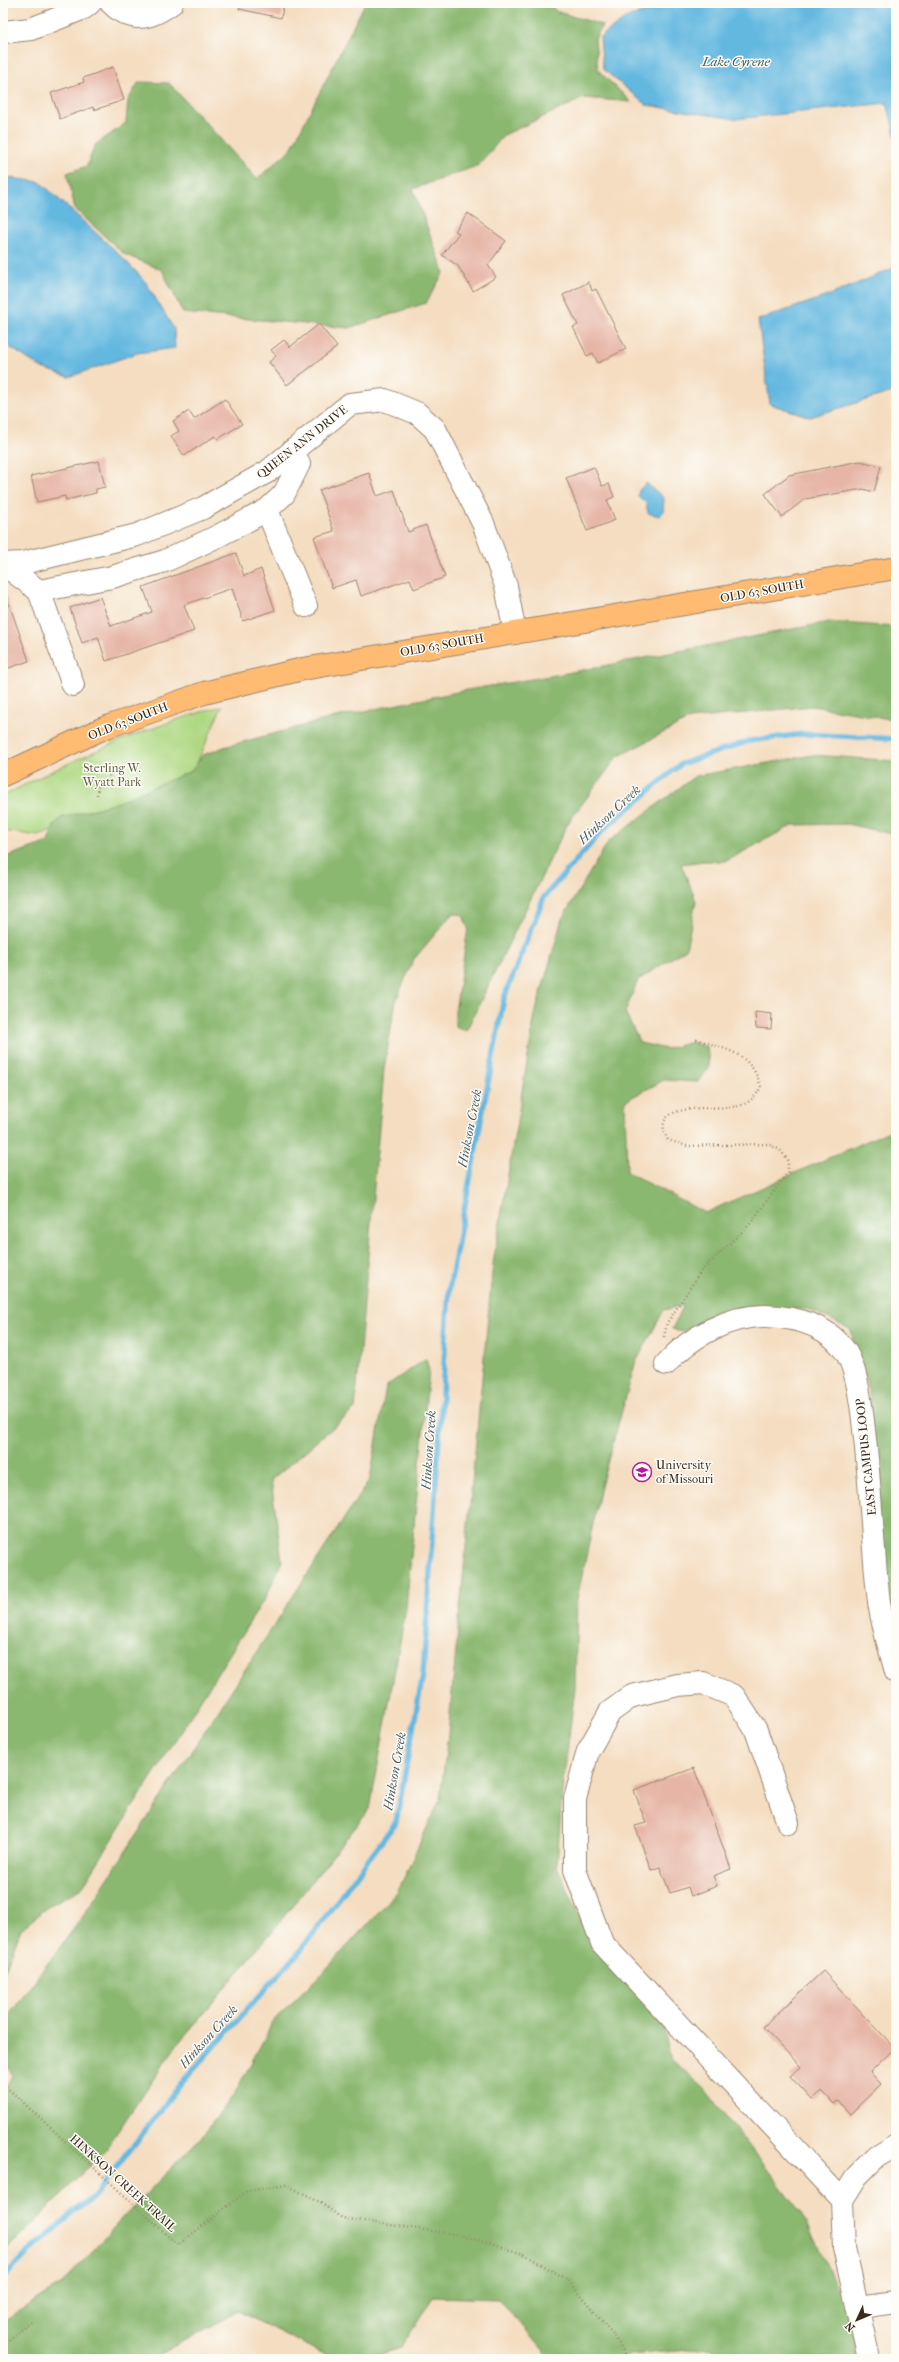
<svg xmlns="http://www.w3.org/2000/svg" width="899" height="2362" viewBox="0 0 899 2362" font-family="'IM FELL French Canon',serif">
<rect width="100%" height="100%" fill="#fdfcf7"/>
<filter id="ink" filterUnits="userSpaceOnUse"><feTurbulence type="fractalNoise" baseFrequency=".025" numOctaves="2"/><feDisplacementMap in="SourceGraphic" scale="8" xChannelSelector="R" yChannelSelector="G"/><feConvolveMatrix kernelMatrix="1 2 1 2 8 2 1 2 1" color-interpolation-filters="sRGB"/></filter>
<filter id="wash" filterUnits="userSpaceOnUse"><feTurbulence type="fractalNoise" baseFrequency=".012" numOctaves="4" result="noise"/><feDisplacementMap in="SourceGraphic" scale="16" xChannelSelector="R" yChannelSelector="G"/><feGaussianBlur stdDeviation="0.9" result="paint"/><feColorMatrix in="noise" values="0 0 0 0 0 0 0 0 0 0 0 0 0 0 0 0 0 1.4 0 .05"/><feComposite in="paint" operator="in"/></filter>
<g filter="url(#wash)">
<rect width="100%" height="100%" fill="#f4ddc0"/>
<path fill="#afd883" stroke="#758150" d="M222 706 192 775 39 836 3 831V796C75 758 143 728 222 706Z"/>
<g fill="#8bb871" stroke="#637148">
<path d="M365 3H551L555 11 602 25 595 39 598 70 631 102 584 98 504 135 479 165 413 189 444 272 426 303 349 328 183 313 162 270 124 254 75 209 67 173 87 166 95 145 126 123 128 100 139 82 169 83 257 179 291 149Z"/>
<path d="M829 622 896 627V720L812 706 690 719 617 757 568 823 466 1031 455 1026V1012L468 928 463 915 453 913 414 959 396 1000 384 1069 355 1409 271 1480 282 1561 267 1595 81 1889 52 1904 21 1929 3 1975V858L48 842 54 826 61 818 116 803 191 771 203 755 224 747 336 717 467 690 567 673Z"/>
<path d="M813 755 896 761V835L847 824 793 825 726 861H704L681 864 696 901 686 949 638 980 625 1012 640 1043 666 1049 692 1042 707 1047 709 1067 699 1082 664 1080 625 1101 627 1172 705 1213 896 1128V1644L884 1603 869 1391 850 1329 809 1309 743 1310 685 1331 672 1329 684 1305 664 1310 635 1364 602 1482 577 1599 575 1688 562 1792 557 1866 589 1938 662 2023 671 2059 704 2088 802 2214 855 2322V2359H716L711 2348 629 2355 624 2359H551L499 2299 433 2297 401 2348 365 2359H333L238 2311 152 2359H3V2321L62 2284 118 2223 205 2133 238 2088 274 2020 318 1978 398 1891 440 1799 448 1734 493 1264 535 1014 562 919 608 842 695 776Z"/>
<path d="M426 1359 429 1370 406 1608 370 1809 270 1934 176 2046 105 2150 23 2234 3 2252V2095L12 2075 3 2055V2023L84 1915 370 1479 386 1386Z"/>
</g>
<g fill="#64b8e0" stroke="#50717f">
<path d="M684 3H896V139L887 103 735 119 646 105 603 69 600 37 629 16Z"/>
<path d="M3 177 40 182 117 252 145 281 174 329 175 348 137 353 69 377 42 368 3 343Z"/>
<path d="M896 267V391L810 417 770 404 758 320 830 295Z"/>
<path d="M646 483 664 498 663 513 660 516 648 513 646 503 638 496 639 490Z"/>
</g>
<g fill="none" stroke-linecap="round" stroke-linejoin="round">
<path stroke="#64b8e0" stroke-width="5.5" d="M3 2278 40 2241 95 2195 188 2075 300 1951 396 1822 423 1674 449 1290 504 998 544 897 602 831 681 764 749 741 803 734 896 739"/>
</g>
<g id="blocks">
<g fill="#e6b5a6">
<path d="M240 3H284L281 18 239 9Z"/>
<path d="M113 67 124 100 94 110 93 107 60 119 51 93 84 82 83 78Z"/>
<path d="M468 213 506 241 488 265 496 277 473 291 458 266 442 255 459 233 455 231Z"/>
<path d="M589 282 592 291 596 289 626 349 598 363 593 353 587 356 573 327 578 325 563 295Z"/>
<path d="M319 324 337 347 287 385 269 362 276 356 271 350 284 340 290 347Z"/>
<path d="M225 399 242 424 218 439 215 436 184 456 171 436 179 431 173 421 189 411 194 419Z"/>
<path d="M99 461 105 487 96 489V493L66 500 65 496 37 502 31 476Z"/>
<path d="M860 461 881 466 874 492 863 489 805 499 782 517 765 494 789 475Z"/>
<path d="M594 467 602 486 609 484 614 497 607 500 615 520 587 531 566 478Z"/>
<path d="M369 473 377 496 394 490 408 532 426 525 445 577 414 589 410 579 361 596 356 580 332 588 314 537 334 531 319 490Z"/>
<path d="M236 553 244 576 261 569 275 610 243 621 232 588 184 605 194 631 106 661 98 637 82 643 70 608 100 597 111 626 152 612 143 587Z"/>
<path d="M5 592 29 661 3 670V593Z"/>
<path d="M755 1012 772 1014 771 1029 756 1028Z"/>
<path d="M694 1768 731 1869 713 1876 717 1886 691 1896 688 1887 670 1893 660 1867 651 1870 635 1826 646 1823 634 1790Z"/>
<path d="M823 1971 895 2048 870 2072 881 2084 850 2114 838 2101 834 2104 822 2091 812 2100 790 2076 801 2067 763 2027Z"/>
</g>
</g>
</g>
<g filter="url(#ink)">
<use href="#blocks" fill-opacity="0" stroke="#98846f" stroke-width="1"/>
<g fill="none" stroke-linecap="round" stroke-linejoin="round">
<defs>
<g id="minor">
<path d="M111 3C132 24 150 19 172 3"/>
<path d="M3 32 31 29 84 8 90 3"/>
<path d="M267 510 306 606"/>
<path d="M3 564 23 563 137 535 203 508 267 472 350 404 385 400 417 413 435 429 483 523 506 586 515 633"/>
<path d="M3 564 39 591 112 577 165 561 218 536 267 510 284 494 299 464 293 450"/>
<path d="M39 591 73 685"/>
<path d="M666 1364C689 1337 730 1315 766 1316 797 1317 830 1326 847 1354 858 1373 862 1409 864 1430 871 1487 872 1545 879 1602 882 1625 890 1649 896 1672"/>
<path d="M788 1823 756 1730 734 1696 703 1683 678 1685 632 1696 610 1712 588 1751 575 1799V1870L602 1943 842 2200"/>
<path d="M858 2307 896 2302"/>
<path d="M869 2359 844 2248 842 2200 857 2176 876 2157 896 2145"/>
</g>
<path id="major" d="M3 775 104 728 204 693 303 669 896 568"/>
</defs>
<use href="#minor" stroke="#98846f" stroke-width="24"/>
<use href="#major" stroke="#98846f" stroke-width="24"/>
<g stroke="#98846f" stroke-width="2.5" stroke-dasharray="1 3" stroke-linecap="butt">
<path d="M97 795 98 787 108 780 111 771"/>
<path d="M664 1337 667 1323 701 1271 749 1225 788 1172V1160L780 1150 768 1144 687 1146 668 1140C645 1099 718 1111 738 1106 750 1103 755 1097 761 1087 751 1052 727 1050 696 1039"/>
<path d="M3 2084 178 2245 247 2191 286 2185 315 2199 342 2218 460 2235 524 2254 568 2280 612 2333 628 2359"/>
<path d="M3 2346 32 2321"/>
</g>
<use href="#minor" stroke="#fff" stroke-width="22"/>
<use href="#major" stroke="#ffbb71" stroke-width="22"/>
</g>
</g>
<defs>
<symbol id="university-ring" viewBox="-11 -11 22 22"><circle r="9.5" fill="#fdfcf7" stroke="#b5179e" stroke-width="1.5"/><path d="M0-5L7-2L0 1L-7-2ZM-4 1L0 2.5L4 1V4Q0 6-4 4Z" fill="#b5179e"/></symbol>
</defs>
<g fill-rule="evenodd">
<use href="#university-ring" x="631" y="1461" width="22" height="22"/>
</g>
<g text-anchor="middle" stroke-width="3" stroke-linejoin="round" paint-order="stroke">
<g font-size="12" fill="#3b2a1e" stroke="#fdfcf7">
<text transform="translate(302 442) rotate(-38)" y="4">QUEEN ANN DRIVE</text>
<text transform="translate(762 591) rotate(-10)" y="4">OLD 63 SOUTH</text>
<text transform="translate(442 645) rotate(-10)" y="4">OLD 63 SOUTH</text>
<text transform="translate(128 721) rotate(-21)" y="4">OLD 63 SOUTH</text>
<text transform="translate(866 1457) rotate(-96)" y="4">EAST CAMPUS LOOP</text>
<text transform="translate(123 2183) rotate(42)" y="4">HINKSON CREEK TRAIL</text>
</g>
<g font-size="12" fill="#5e5e3c" stroke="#fdfcf7">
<text x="112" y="772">Sterling W.<tspan x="112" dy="14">Wyatt Park</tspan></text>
</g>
<g font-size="12" fill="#3b2a1e" stroke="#fdfcf7" text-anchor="start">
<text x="656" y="1469">University<tspan x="656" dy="14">of Missouri</tspan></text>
</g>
<g font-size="13" font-style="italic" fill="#495c62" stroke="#fdfcf7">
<text x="736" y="66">Lake Cyrene</text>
<text transform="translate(609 814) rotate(-43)" y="5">Hinkson Creek</text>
<text transform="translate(469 1128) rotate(-79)" y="5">Hinkson Creek</text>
<text transform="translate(428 1450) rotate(-86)" y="5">Hinkson Creek</text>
<text transform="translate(394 1771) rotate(-80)" y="5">Hinkson Creek</text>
<text transform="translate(208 2036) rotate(-48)" y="5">Hinkson Creek</text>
</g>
</g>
<rect width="899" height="2362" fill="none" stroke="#fdfcf7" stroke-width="16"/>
<g transform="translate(857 2320) rotate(226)" stroke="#fdfcf7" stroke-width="3" paint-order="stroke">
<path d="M0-3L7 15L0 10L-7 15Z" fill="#3b2a1e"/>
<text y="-6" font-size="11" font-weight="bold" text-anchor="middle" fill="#3b2a1e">N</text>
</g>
</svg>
